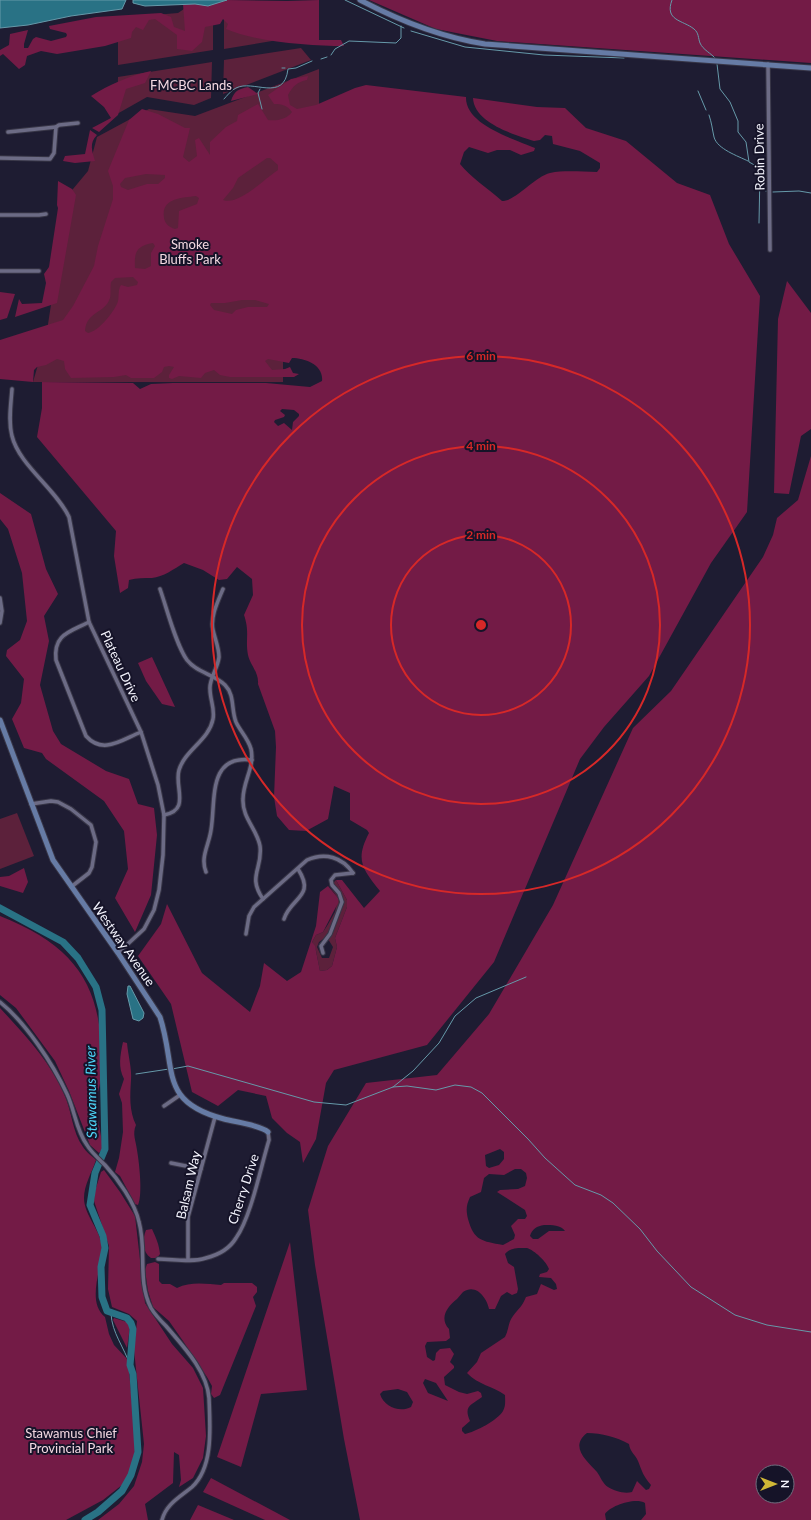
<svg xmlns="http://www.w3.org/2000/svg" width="811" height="1520" viewBox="0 0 811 1520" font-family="Lato,sans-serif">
<rect width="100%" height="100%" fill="#1e1c32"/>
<g fill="#5c213b">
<path d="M187 7 213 10V50L118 65V18L178 13Z"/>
<path d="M224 7 284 39 224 49Z"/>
<path d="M301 48 311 60 223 94 224 60Z"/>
<path d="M212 62 211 98 194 105 147 97 117 114 118 77Z"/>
<path d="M319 69V350H283V382H33L46 337 68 195 88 171 97 137 149 109 195 116Z"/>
<path d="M17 813 34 856 0 869V819Z"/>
<path d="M336 880 347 900V907L335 938 337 947 332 966 327 970 320 971 316 951 312 942 316 935 323 932 327 926 335 912 338 898 329 886 340 898V904L327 936 319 942 317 947 322 958H329L333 947 328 939 344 903 341 892 333 883Z"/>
</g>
<g fill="#731b46" fill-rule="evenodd">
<path d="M227 0 287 1 319 0V40H341L344 46C310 46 256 42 226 29L228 24 223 19 220 24 205 27 202 42 192 51 177 49V35L155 19 149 20 143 30 136 27 132 32 131 38 105 46 57 54 41 51 27 56 25 65 19 69 3 54 0 56V50L9 45 10 34 28 30 24 44V48H28L33 39 36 37 51 41 66 37 67 35 66 33 50 29 49 26 96 17 161 13 171 17 174 27 185 31 183 4H202L208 6Z"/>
<path d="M369 0H811V63L497 41 436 29Z"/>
<path d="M151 71 145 83 126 89 118 115 99 132 92 128 111 118 104 107 91 96C110 84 129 76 151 71Z"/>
<path d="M308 76 307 80C297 82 293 86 288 95L290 105 297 109 316 105 355 88 366 85 466 97C465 125 514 139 535 148L534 151 521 155 510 150H497L488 153 469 147 464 152 460 164C470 177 489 189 502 201 516 201 534 177 550 173 565 170 582 172 597 172L600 168V163L580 151 553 144 552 136 545 135 540 140 534 141C515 135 474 123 473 98L537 107 565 108 586 128 626 141 677 183 710 195 729 244 760 296 747 512 711 563 649 676 604 727 580 759 494 962 427 1045 334 1070 326 1083 316 1139 303 1163 300 1142 287 1133 272 1118 266 1096 238 1090 218 1106 192 1092 171 1004 138 956 161 924 167 904 202 973 250 1012 260 986 264 963 287 981 301 972 316 926 320 892 328 886 338 898V903L323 932 316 935 312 942 315 946 320 971 327 970 332 966 337 947 335 938 347 907V900L336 880H342L364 908 380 891C362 868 355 860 369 833L367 830 350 820V793L334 786 328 819 306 831 289 830 277 816 274 797 276 747 275 731 258 684C259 672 250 665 248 655 245 639 250 633 244 615L253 595 252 579 237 567 227 579 219 580 203 570 184 563C174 569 163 577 152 578 144 578 137 578 129 580L128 588 120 593 114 556 116 531 37 437 42 408V382L133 383 140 389 151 384 173 383H266L310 387 322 381C324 365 305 358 292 358L289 363 268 359 265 361 272 370 285 369 290 367 293 373 299 374 294 377H230L220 375 214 370 205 373 201 378 179 376 172 379 169 378V375L174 367 169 366 164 367 162 372 154 378H131L126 375 114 377 71 378 65 369 64 361 57 359 46 365 37 367 34 370 33 382 0 379V340L63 320 73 306 94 266 98 246 113 199V186L108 171 129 120 142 109 158 114 185 128H190L183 157 189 162 197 156 195 140 199 138 210 155V142L226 127 237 121 238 115 258 104 268 120C276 121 286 120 292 112 287 105 282 104 274 104L268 95 291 79ZM267 158H270L278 165V170C264 179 239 206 223 200L233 188 238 178ZM146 174 165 175V178L158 184H147L128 190 121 187 120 184 125 178ZM196 196 199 198 197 204 179 211 178 228 175 229C169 227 165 224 164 218 161 198 181 198 196 196ZM153 243 155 246 151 253V266L145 269 135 268C134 251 137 246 153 243ZM133 277 138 282 137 285 128 287 121 285C117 291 120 298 117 304 112 314 99 331 88 333L85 331C86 311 105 314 110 298 111 294 110 287 111 282L115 278ZM242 300H255L269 304 267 307H248L236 310 232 314 214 310 210 305 211 303H225ZM282 409 294 410 299 414V416L293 422 292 430 284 423 278 426 274 422 275 420 284 417 285 415 280 411Z"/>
<path d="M248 87 258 94 231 101C234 91 238 89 248 87Z"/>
<path d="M90 130 97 135C89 143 92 151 95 161L75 163 63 161 65 156 85 154Z"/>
<path d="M58 181 72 189 76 195 57 303 15 317 19 299 22 304 42 303 46 283 44 274 49 267 58 208 57 205Z"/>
<path d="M787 281 811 313V429L801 436 789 494 774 493 778 319Z"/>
<path d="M0 292 15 294 7 318 0 320Z"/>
<path d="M811 456V1520H641L646 1514 645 1503C635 1497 610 1506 605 1514L606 1520H360L344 1439 315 1265 308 1210 328 1146 366 1083 437 1075 489 1014 553 905 633 728 671 691 763 557 773 535 777 518 798 500ZM500 1149 504 1152V1159L499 1165 489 1168 486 1166 485 1155ZM515 1169H521L526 1173 527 1178 525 1186 518 1189 500 1190 497 1192 525 1210 527 1216 525 1219H518L511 1226 515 1235 514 1239 503 1245C482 1241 474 1241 468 1219 466 1210 466 1206 470 1197L481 1192 484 1178 489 1174 504 1175ZM544 1225C552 1225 561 1225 565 1231H549L538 1239H533L530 1236C532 1229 537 1226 544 1225ZM527 1248C534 1250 547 1262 549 1269L547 1272 540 1274 539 1277 551 1278 556 1284 557 1289 554 1290 541 1284 537 1294 526 1297C522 1307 519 1308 513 1316 508 1322 509 1330 505 1337L481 1353 477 1362 467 1373C478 1385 493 1386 505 1395 505 1400 506 1406 503 1411 498 1420 475 1432 465 1434L462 1431V1428L470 1421C463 1405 472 1405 482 1397L481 1393 478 1391 467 1394 459 1392 445 1385 444 1377 454 1368V1366L450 1362 454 1354 450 1348 440 1349 436 1353 435 1360 433 1361 427 1357 425 1346 427 1342 446 1341 450 1338 449 1329C439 1318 447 1307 457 1299 459 1297 461 1294 463 1292 476 1283 487 1298 489 1309H495L501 1296 507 1292 512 1295 517 1293 518 1289 514 1267 508 1263 505 1254C510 1247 520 1248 527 1248ZM425 1379 436 1383 448 1401 428 1393 423 1383ZM398 1389 407 1392 413 1402 411 1407C400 1413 384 1407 380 1394L383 1391ZM587 1433C602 1433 616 1437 629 1444 630 1452 635 1454 638 1461 642 1471 643 1476 651 1485L649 1489 646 1490 637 1481 632 1492C624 1494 615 1491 608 1487 603 1484 600 1476 597 1472 587 1461 569 1447 587 1433ZM763 1472H787V1496H763Z"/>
<path d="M0 493 31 514 46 569 58 594 44 616 49 641 40 685 53 731 61 744 106 771 129 779 138 804 154 808 157 835 151 895 135 932 115 898 128 869 124 831 104 801 46 759 42 753 24 748 12 719 21 703 24 679 6 656 7 650 20 640 27 621 22 573 8 529 0 519Z"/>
<path d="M152 657 175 707 162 704 146 681 138 663Z"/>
<path d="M24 868 28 882 23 893 0 886V877L9 876Z"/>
<path d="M0 916C80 948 105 990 101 1076 101 1083 98 1090 97 1097 95 1113 101 1132 103 1148L99 1153 90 1145 69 1091 55 1061 16 1008 0 995Z"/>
<path d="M0 1008C24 1034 50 1061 64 1094 72 1111 72 1132 83 1147 86 1152 92 1156 96 1160 92 1172 84 1185 84 1198 84 1216 102 1231 102 1249 102 1268 86 1302 105 1317L109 1334 114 1345 128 1360 136 1446 131 1471 122 1485 103 1500 66 1520H0Z"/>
<path d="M123 1042 127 1043C128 1055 132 1069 131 1080 130 1096 129 1111 136 1125 132 1134 136 1141 137 1150 139 1162 143 1194 138 1205L135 1204 120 1176 115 1172 119 1158 123 1132 122 1103 119 1094 124 1079C118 1067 120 1056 123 1042Z"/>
<path d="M104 1170 120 1192 135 1216 145 1303 172 1344 193 1368 203 1388 206 1436 203 1458 193 1478 179 1487 181 1480 179 1455 174 1452 173 1483 145 1504 148 1520H98L119 1504 134 1486 142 1462 144 1444 134 1350 137 1321 129 1314 112 1307 108 1289 109 1246 94 1201 95 1191 101 1172Z"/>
<path d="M152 1229C156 1238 159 1244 160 1254L157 1258H151C142 1252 142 1240 146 1230Z"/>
<path d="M290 1242 307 1390 261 1394 241 1467 217 1457Z"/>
<path d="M155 1262 159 1264V1281L162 1284H170L177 1288C191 1281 207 1284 221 1285L224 1283H252L257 1287V1292L253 1297 256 1306 220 1395 214 1398 211 1394 212 1386 207 1377 183 1341 169 1321 153 1307 148 1291 145 1270 147 1264Z"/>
<path d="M114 1318 127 1322 130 1327 127 1348 113 1320Z"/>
<path d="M211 1478 290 1520H265L203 1492Z"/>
<path d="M198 1505 234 1520H190Z"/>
</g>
<g fill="#297285" stroke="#6699a9">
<path d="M0 0H126L122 9 71 16 28 25 0 28Z"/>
<path d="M133 0H227L208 6 195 4 145 6 133 3Z"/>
<path d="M128 986H130L144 1013 143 1018 139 1021 133 1019 127 994Z"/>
</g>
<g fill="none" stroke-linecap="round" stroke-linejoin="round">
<g stroke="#6699a9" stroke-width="1">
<path d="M345 0 404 28"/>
<path d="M672 0C664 21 683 20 694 29 699 33 698 38 700 43 703 50 711 53 716 59"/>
<path d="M411 31 465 47 544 55 624 58"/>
<path d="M331 55 335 49 349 41 396 43 401 38V26"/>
<path d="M321 59 327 57"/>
<path d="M717 64 720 89 730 102 738 121V132L746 142 749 162 758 167 760 171 759 223"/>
<path d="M282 68H285"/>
<path d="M260 89 258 93 262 109"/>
<path d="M698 91 706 110"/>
<path d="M224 99C227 96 231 90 236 88 253 79 284 103 288 69L296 68 312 61"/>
<path d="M709 115C712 124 712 128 714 137 717 149 738 156 748 161"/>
<path d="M760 188 766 191"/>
<path d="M773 192 799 191 811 193"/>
<path d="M172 1069 188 1066 314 1102 346 1105 393 1087 413 1071 439 1043 455 1016 476 998 526 977"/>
<path d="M136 1074 169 1069"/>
<path d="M393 1087 407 1086 436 1090 455 1085 471 1087 482 1093 528 1139 545 1158 575 1185 601 1195 613 1203 640 1229 657 1251 691 1287 735 1315 767 1325 811 1332"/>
<path d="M111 1314C112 1333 124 1347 130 1365"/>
</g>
<path stroke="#297285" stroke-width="7" d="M0 908 63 942 78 958 96 987 102 1010 105 1149 95 1173 90 1205 103 1236 105 1248 101 1267 102 1297 107 1311 127 1318 131 1323 133 1329 130 1365 133 1374 138 1452 131 1475 122 1491 98 1512 85 1520"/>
<defs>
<g id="street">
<path d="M768 64 770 250"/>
<path d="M8 132 56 127"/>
<path d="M0 158 50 159 54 153 56 127 59 125 78 123"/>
<path d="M0 215H39L46 214"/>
<path d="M0 271H39"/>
<path d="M12 389C11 404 8 421 12 436 19 465 56 489 69 517L89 622 141 732 158 785 164 815 163 855 159 890 154 910 144 929 118 953"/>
<path d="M160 589C167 609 176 645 187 660 197 673 214 674 225 685 235 695 231 710 236 722 240 731 248 738 251 749 255 767 243 781 243 799 242 818 257 829 260 846 263 869 247 876 263 899"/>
<path d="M0 598 2 611 0 623"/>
<path d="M89 622C70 632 53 634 56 660L86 736C103 755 121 740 141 732"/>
<path d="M31 804 51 801 58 802 71 809 91 825 96 842 92 867 89 873 71 887"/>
<path d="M164 815C191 810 174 787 179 770 185 750 209 740 213 719 215 708 210 700 210 689 209 679 218 668 219 657 219 648 215 639 213 630 210 617 218 601 223 589"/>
<path d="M206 872C200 857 209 845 211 830 216 801 207 754 252 760"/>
<path d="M284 919C291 897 316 897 298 869"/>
<path d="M246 934 249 916 254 907 307 860C325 852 342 857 353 873"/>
<path d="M323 953 321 946 330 934 342 902 339 893 332 885 331 880 335 875 353 873"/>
<path d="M0 1002C26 1023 53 1064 67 1094 75 1111 76 1130 87 1145 91 1152 99 1159 105 1165 118 1179 135 1203 139 1222 147 1250 137 1281 151 1308 155 1315 161 1321 166 1326 183 1346 207 1371 209 1398 210 1425 214 1467 192 1487 180 1497 166 1504 162 1520"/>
<path d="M164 1106 180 1095"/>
<path d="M171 1163 201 1169"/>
<path d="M158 1259C173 1259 192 1263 206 1258 218 1255 230 1248 236 1238 251 1217 261 1166 269 1140L268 1132"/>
<path d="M188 1259V1217L215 1117"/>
</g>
<g id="secondary">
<path d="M360 0C400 21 440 37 485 44L811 68"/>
<path d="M0 720 53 860 118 953 160 1017C177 1069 158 1102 224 1119 235 1122 260 1125 268 1132"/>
</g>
</defs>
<use href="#street" stroke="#383647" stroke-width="5.5"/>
<use href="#secondary" stroke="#383647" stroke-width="7"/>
<use href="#street" stroke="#6c6b85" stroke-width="3.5"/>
<use href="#secondary" stroke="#667ba5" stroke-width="5"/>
</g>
<g fill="none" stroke="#d62828" stroke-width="2">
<circle cx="481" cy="625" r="90"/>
<circle cx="481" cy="625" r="179"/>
<circle cx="481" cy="625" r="269"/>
</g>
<g text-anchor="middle" stroke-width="4" stroke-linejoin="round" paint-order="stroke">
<g font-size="13" fill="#f4d9e2" stroke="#151328">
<text x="191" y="90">FMCBC Lands</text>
<text x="190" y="249">Smoke<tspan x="190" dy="15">Bluffs Park</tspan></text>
<text x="71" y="1438">Stawamus Chief<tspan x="71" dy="15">Provincial Park</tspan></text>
</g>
<g font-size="13" fill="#f4f4fd" stroke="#151328">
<text transform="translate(759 157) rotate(-91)" y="5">Robin Drive</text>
<text transform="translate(121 666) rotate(65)" y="5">Plateau Drive</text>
<text transform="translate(124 944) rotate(55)" y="5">Westway Avenue</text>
<text transform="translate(188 1185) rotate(-77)" y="5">Balsam Way</text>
<text transform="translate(243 1189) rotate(-72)" y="5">Cherry Drive</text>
</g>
<g font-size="14" font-style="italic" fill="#4dd7fa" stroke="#151328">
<text transform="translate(91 1092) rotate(-91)" y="5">Stawamus River</text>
</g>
</g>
<circle cx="481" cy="625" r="6" fill="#d62828" stroke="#151328" stroke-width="2"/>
<g font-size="12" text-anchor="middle" font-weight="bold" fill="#d62828" stroke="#151328" stroke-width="4" stroke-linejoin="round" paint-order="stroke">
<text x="481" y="360">6 min</text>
<text x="481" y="450">4 min</text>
<text x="481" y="539">2 min</text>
</g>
<g transform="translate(775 1484) rotate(90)"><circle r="19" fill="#151328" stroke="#6e6d7d"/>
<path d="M0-3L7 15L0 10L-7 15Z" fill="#d0b736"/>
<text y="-6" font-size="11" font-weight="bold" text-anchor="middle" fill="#f4f4fd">N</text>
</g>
</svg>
